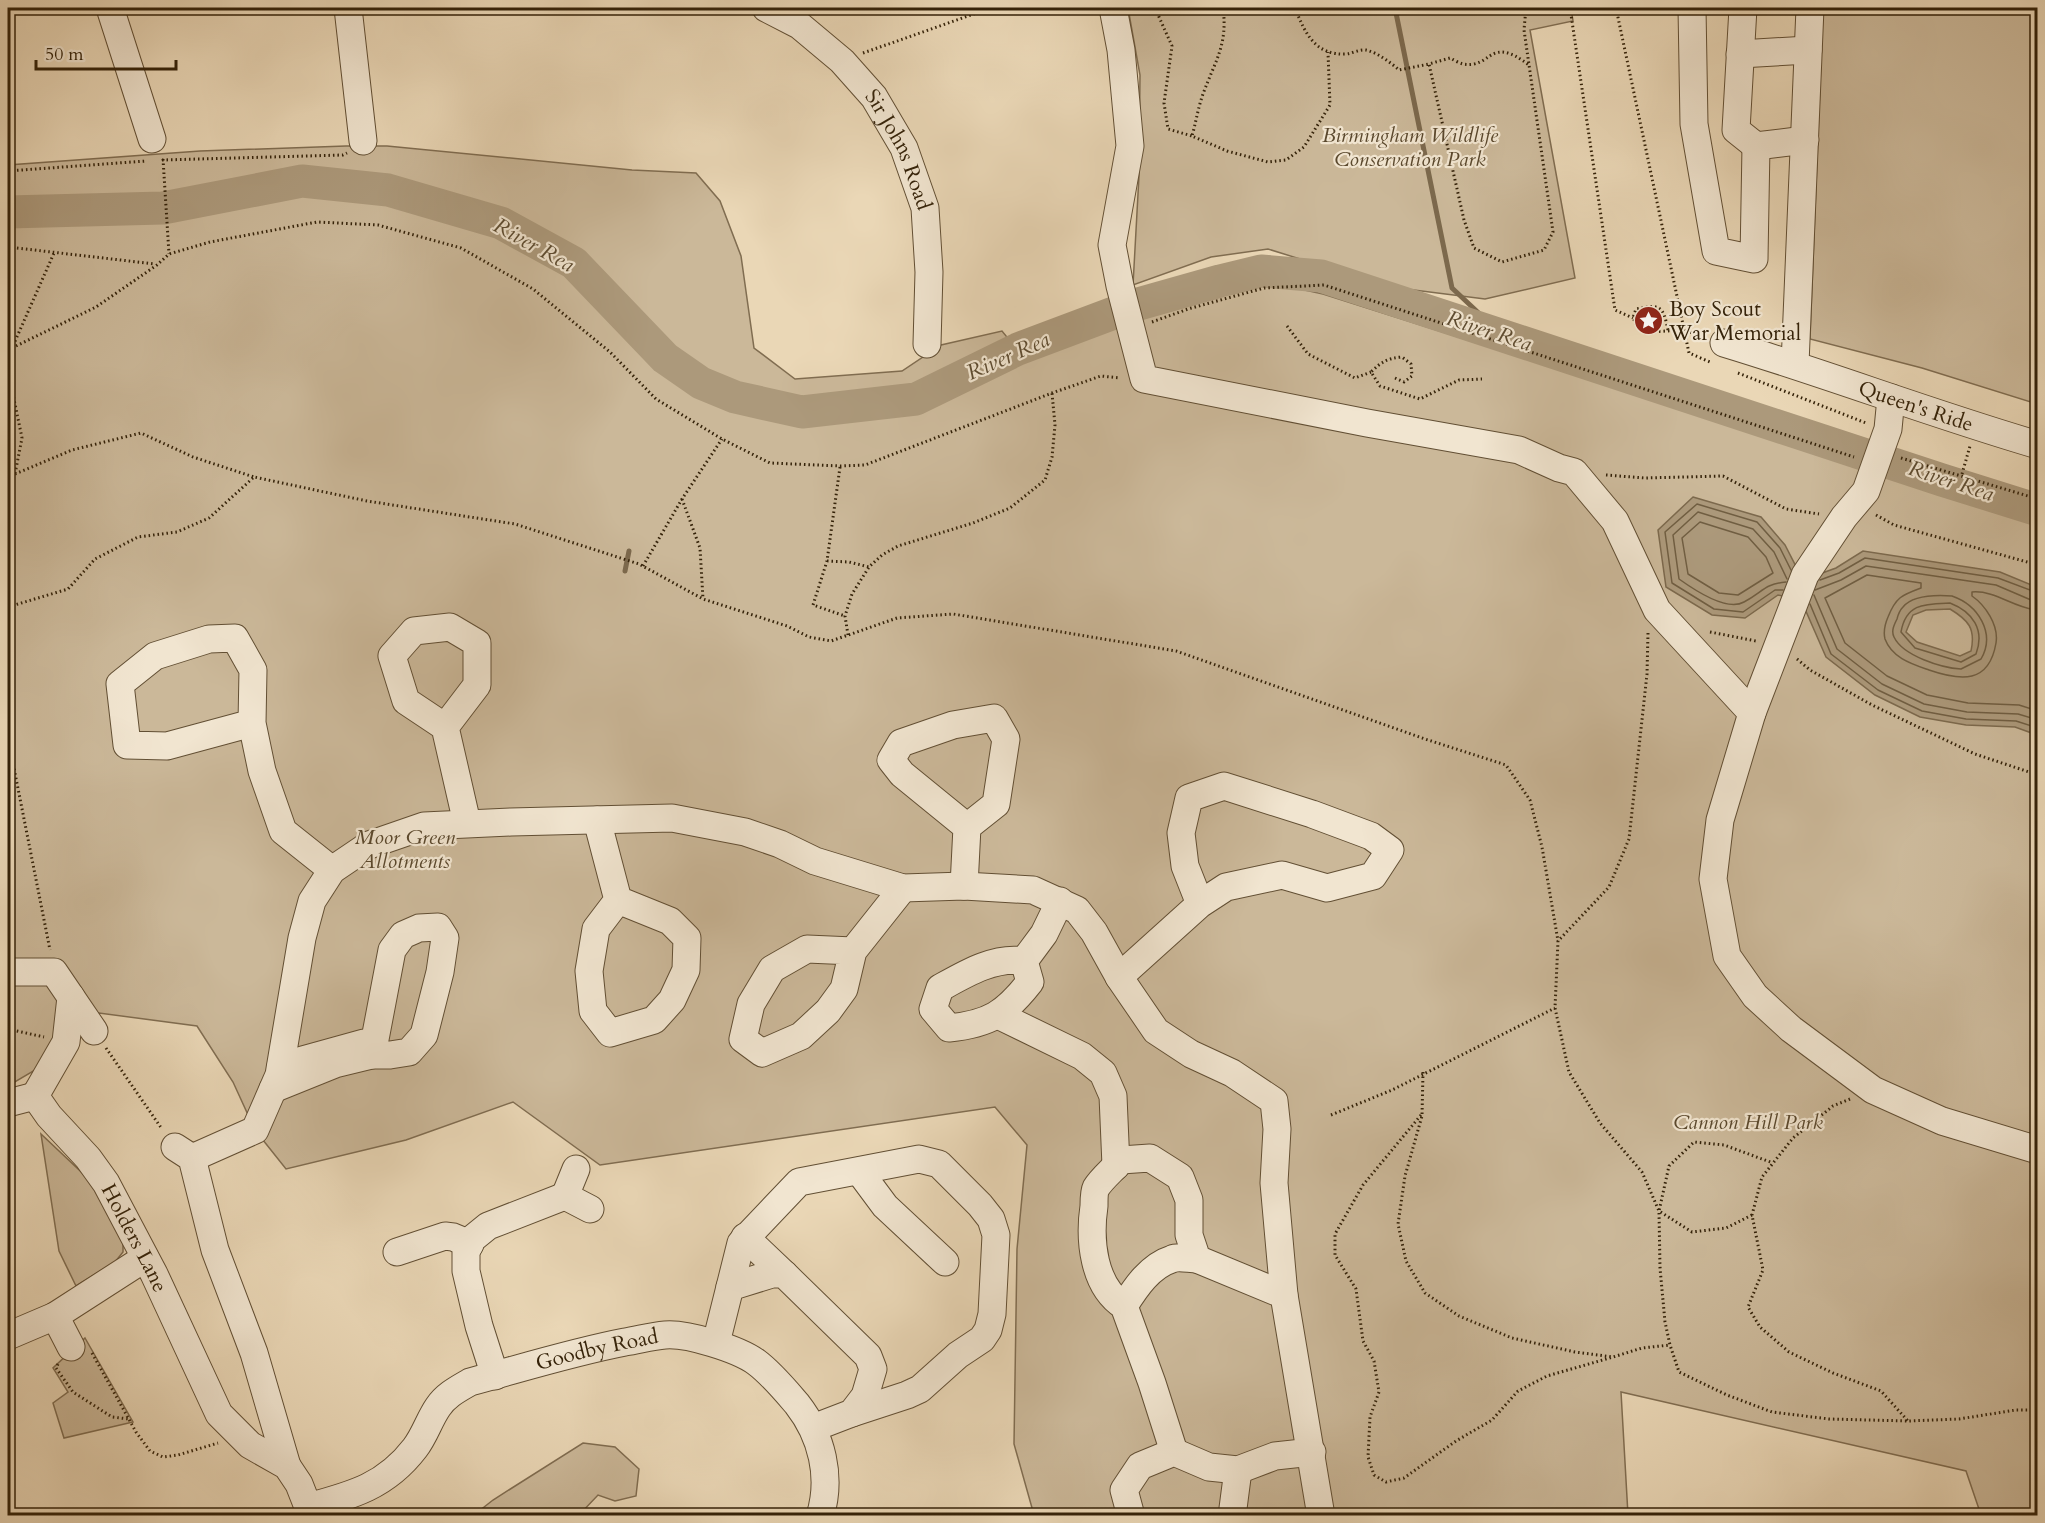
<svg xmlns="http://www.w3.org/2000/svg" width="2045" height="1523" font-family="Cardo,serif">
	<rect width="100%" height="100%" fill="#ead7b6"/>
	<filter id="stains"><feTurbulence type="fractalNoise" baseFrequency=".00333" numOctaves="4"/><feColorMatrix values="0 0 0 0 .2 0 0 0 0 .09 0 0 0 0 .02 0 0 0 .5 -.17"/></filter>
	<radialGradient id="worn" r=".72"><stop offset=".6" stop-color="#630" stop-opacity="0"/><stop offset="1" stop-color="#630" stop-opacity=".3"/></radialGradient>
	<path fill="#cbb899" stroke="#806d51" stroke-width="1.5" d="M1128 8H1571L1573 21 1530 30 1575 278 1485 299 1390 287 1268 249 1211 257 1133 285 1139 176 1140 75Z
		M1823 8H2037V404L1922 368 1810 339Z
		M346 146H387L632 170 696 173 720 201 741 256 754 348 795 379 902 371 941 345 1002 331 1024 358 1224 284 1268 282 1323 294 2037 521V1515H1981L1966 1471 1621 1392 1628 1515H1034L1014 1444 1017 1249 1027 1145 995 1107 600 1165 513 1102 406 1140 286 1169 255 1130 233 1082 197 1026 99 1013 42 1066 8 1086V165L200 151Z
		M41 1134 95 1185 123 1236V1252L115 1262 76 1286 59 1251Z
		M85 1338 133 1422 64 1438 53 1403 68 1392 53 1368Z
		M583 1443 615 1447 639 1469 636 1496 615 1501 598 1495 579 1515H474L493 1500Z"/>
	<path fill="#ac997b" stroke="#7c694d" stroke-width="1.5" fill-rule="evenodd" d="M1693 497 1761 517 1785 545 1803 580 1836 568 1863 551 2000 572 2034 586 2038 589 2037 735 2015 727 1966 725 1920 717 1875 695 1826 657 1801 600 1778 595 1745 618 1712 615 1666 587 1658 530ZM1950 609C1968 620 1976 628 1971 651L1960 656 1917 642 1906 632 1913 615 1926 610Z"/>
	<g fill="none" stroke-linecap="round" stroke-linejoin="round">
		<path stroke="#705e42" stroke-width="1.5" d="M1700 522 1748 537 1766 557 1773 573 1738 595 1719 593 1688 574 1682 538Z
			M1820 580 1839 573 1865 558 1998 578 2038 593
			M1786 582C1764 584 1763 592 1744 602 1727 612 1693 589 1679 579L1673 535 1698 512 1753 529 1774 552 1787 579
			M1783 590H1775L1743 612 1714 609 1672 583 1665 532 1697 504 1757 522 1780 548 1791 570
			M1815 590 1841 580 1866 566 1996 585 2031 600 2038 601
			M1814 595 1837 649 1882 684 1924 704 1967 712 2018 714 2038 720
			M1952 596C1978 605 1996 633 1981 659L1961 669C1942 668 1903 656 1894 637 1891 631 1894 625 1897 619 1898 615 1900 610 1903 607 1913 595 1938 595 1952 596Z
			M1950 603C1973 612 1985 630 1976 654L1961 662 1915 648 1901 632C1906 603 1925 604 1950 603Z
			M1810 604 1831 654 1878 690 1922 711 1966 719 2016 721 2038 728
			M2038 610C2015 609 1996 590 1972 592V596C1985 605 1999 625 1996 643 1989 684 1961 681 1929 670 1912 664 1892 658 1885 639 1883 631 1885 624 1888 617 1896 597 1902 595 1921 588V583L1867 575 1825 598 1845 643 1887 676 1927 695 1968 703 2019 705 2038 711"/>
		<path stroke="#7c694d" stroke-width="5" d="M1395 8 1452 288 1502 335
			M625 571 629 551"/>
		<path stroke="#ac997b" stroke-width="33" d="M8 212 163 208 302 181 388 190 501 223 574 263 665 358 701 383 735 397 802 412 916 399 1018 349 1135 305 1220 281 1261 271 1321 276 1942 480 2038 510"/>
		<defs>
			<g id="minor">
				<path d="M110 8 152 139"/>
				<path d="M348 8 363 141"/>
				<path id="s1" d="M766 8 799 25 842 61 874 97 904 148 925 208 929 272 927 344"/>
				<path d="M1113 8 1121 50 1130 146 1112 245 1120 286 1144 379 1367 423 1519 450 1559 468 1574 472 1615 521 1657 610 1752 713 1720 820 1713 879 1727 956 1755 996 1791 1029 1873 1090 1942 1121 2038 1150"/>
				<path d="M1692 8 1694 124 1716 251 1754 259 1756 146"/>
				<path d="M1743 8 1736 130 1756 146 1805 140"/>
				<path d="M1740 54 1808 50"/>
				<path id="s2" d="M1724 343C1830 375 1932 414 2038 445"/>
				<path d="M1795 364 1810 8"/>
				<path d="M1752 713 1805 575 1844 517 1866 491 1888 429 1891 398"/>
				<path d="M252 723 167 746 127 745 120 684 155 656 209 639 235 638 253 670 252 723 262 771 283 831 332 870"/>
				<path d="M445 727 406 701 392 656 414 631 450 627 477 643V685L445 727 467 823"/>
				<path d="M597 820 618 900 670 921 687 938 686 970 672 1000 654 1020 610 1033 593 1011 589 971 596 929 618 900"/>
				<path d="M964 886 967 827 996 804 1006 739 994 718 953 725 901 743 891 760 902 774 967 827"/>
				<path d="M438 927 445 938 440 972 424 1035 409 1052 390 1055H372L392 950 403 935 419 928Z"/>
				<path d="M853 951 807 949 772 969 751 1004 743 1039 762 1053 801 1036 828 1011 844 989 853 951 903 888"/>
				<path d="M1024 961C995 956 965 974 940 988L933 1009 949 1028C989 1024 1005 1014 1030 982L1024 961 1044 934 1060 901"/>
				<path d="M8 972H54L94 1031"/>
				<path d="M1119 977 1200 904 1226 887 1282 875 1327 888 1373 876 1390 850 1371 836 1312 814 1224 786 1189 798 1181 833 1185 866 1200 904"/>
				<path id="s3" d="M71 997 66 1042 35 1096 49 1116 88 1158 106 1183 154 1274 219 1414 250 1445 287 1466 299 1484 308 1507 309 1516"/>
				<path d="M998 1015 1082 1056 1103 1073 1113 1096 1116 1166"/>
				<path d="M273 1089 335 1064 372 1055 368 1045 364 1043 281 1066"/>
				<path d="M8 1103 35 1096"/>
				<path d="M175 1147 192 1158 215 1250 254 1353 287 1466"/>
				<path d="M192 1158 255 1130 279 1075 302 938 312 901 332 870 369 845 424 826 511 822 672 818 745 832 780 844 815 861 903 888 964 886 1033 890 1077 910 1094 932 1119 977 1156 1031 1191 1054 1232 1073 1274 1101 1277 1129 1274 1183 1284 1295 1321 1516"/>
				<path d="M576 1169 565 1196 590 1209"/>
				<path d="M859 1171 885 1206 945 1262"/>
				<path d="M745 1237 784 1274"/>
				<path d="M397 1252 445 1236 453 1237 470 1244"/>
				<path d="M730 1287 741 1243 799 1182 919 1159 939 1164 980 1205 991 1219 996 1235 992 1314 988 1330 982 1339 958 1355 920 1389 907 1395 852 1413"/>
				<path d="M1124 1306C1136 1287 1150 1266 1172 1259 1179 1256 1189 1259 1197 1259"/>
				<path d="M55 1316 71 1347"/>
				<path d="M8 1336 55 1316 145 1258"/>
				<path d="M716 1343 730 1287 772 1274H784L868 1356 873 1369 865 1396 852 1413 813 1428"/>
				<path d="M495 1376 479 1326 466 1271V1252L472 1239 488 1226 565 1196"/>
				<path d="M1174 1452 1152 1383 1124 1306C1093 1286 1089 1240 1094 1206 1094 1200 1094 1192 1096 1188 1102 1178 1114 1169 1121 1160L1150 1158 1180 1177 1189 1200V1235L1197 1259 1284 1295"/>
				<path id="s4" d="M308 1507C353 1495 386 1486 415 1448 425 1435 429 1420 438 1407 446 1395 458 1389 470 1382 522 1368 573 1352 625 1342 638 1340 652 1336 665 1335 687 1333 738 1349 756 1362 771 1373 785 1390 797 1404 822 1436 832 1477 820 1516"/>
				<path d="M1131 1516 1124 1490 1140 1466 1174 1452 1209 1467 1238 1470 1275 1456 1312 1452"/>
				<path d="M1232 1516 1238 1470"/>
			</g>
		</defs>
		<use href="#minor" stroke="#624f34" stroke-width="29"/>
		<path stroke="#342209" stroke-width="3" stroke-dasharray="1.5 3" stroke-linecap="butt" d="M1155 8 1172 46 1164 103 1168 129 1192 136
			M1223 8C1228 45 1215 61 1203 94 1198 108 1196 122 1192 136L1227 151 1268 162 1286 160 1304 147 1330 105 1328 52
			M1295 8C1305 33 1315 56 1347 54 1353 53 1360 49 1366 50 1378 53 1390 62 1399 70L1429 64
			M1526 8 1524 30 1553 232 1544 250 1502 262 1474 248 1464 220 1429 64 1450 58C1454 60 1459 63 1463 64 1493 69 1488 34 1529 65
			M1570 8 1615 310 1633 318
			M1616 8 1689 353 1710 362
			M863 53 991 8
			M163 159 169 254
			M162 160 343 155 347 153
			M8 171 146 161
			M8 247 155 264
			M1152 322 1188 309 1264 288 1324 285 1854 457
			M1287 326 1308 354 1355 378 1371 372
			M1668 330C1663 305 1660 304 1636 309L1633 318 1639 329 1649 332 1683 330 1703 336
			M12 348 96 307 157 265 169 254 210 242 317 222 378 225 461 248 533 289 610 352 656 399 722 439 770 463 840 466 865 465 1052 393 1101 376 1120 378
			M1738 373 1866 423
			M1395 378 1404 382 1412 376 1411 364 1402 357C1388 358 1381 362 1371 372L1380 386 1420 399 1459 380 1482 379
			M1901 458 2038 499
			M840 467 827 561 813 605 845 616
			M15 474 72 450 141 433 193 457 254 477
			M1962 474 1970 446
			M1606 475 1645 478 1723 476 1786 509 1819 514
			M8 485 15 474 22 438 9 375 12 348 54 253
			M682 499 700 548 703 599
			M1876 515 1894 525 2038 565
			M827 561 849 562 869 567
			M643 566 682 499 722 439
			M8 607 68 589 95 559 138 537 177 532 209 518 254 477 367 501 515 524 639 564 703 599 787 626 809 637 831 641 897 618 953 614 1176 651 1425 739 1506 765 1530 800 1542 847 1558 941
			M1710 632 1756 641
			M1648 633 1647 674 1629 839 1609 887 1558 941 1555 1008 1569 1072 1600 1123 1642 1172 1659 1211 1660 1268 1665 1322 1670 1345 1679 1372 1727 1395 1772 1412 1829 1419 1908 1421 1959 1419 2016 1410H2038
			M848 635 845 616 852 594 869 567 882 555 898 546 973 523 1010 508 1045 480 1052 457 1055 425 1052 393
			M1797 659 1810 670 1872 705 1975 754 2038 775
			M8 738 50 950
			M8 1029 44 1037
			M106 1048 162 1129
			M1423 1072 1422 1116 1405 1176 1398 1224 1406 1261 1425 1293 1459 1316 1512 1338 1575 1352 1613 1357 1642 1348 1670 1345
			M1850 1099 1833 1106 1793 1138 1762 1177 1752 1215 1763 1270 1748 1307 1760 1327 1789 1352 1833 1373 1881 1391 1908 1421
			M1331 1115 1392 1090 1555 1008
			M1421 1115 1363 1185 1335 1234V1255L1356 1289 1363 1341 1374 1361 1379 1392 1370 1417 1368 1457 1374 1475 1386 1482 1404 1478 1456 1441 1492 1420 1518 1391 1547 1376 1613 1357
			M1752 1215 1726 1228 1692 1232 1659 1211 1669 1166 1694 1142 1724 1145 1773 1163
			M92 1353 136 1432 150 1451 163 1457 178 1455 218 1443
			M58 1364 56 1368 73 1392 112 1417 129 1419"/>
		<use href="#minor" stroke="#f1e5d0" stroke-width="27"/>
	</g>
	<defs>
		<symbol id="sight-disc" viewBox="-11 -11 22 22"><circle r="9.5" fill="#8f2418" stroke="#f1e5d0"/><path d="M0-6L1.8-2.2L6-1.7L2.9 1.2L3.7 5.4L0 3.3L-3.7 5.4L-2.9 1.2L-6-1.7L-1.8-2.2Z" fill="#fff"/></symbol>
	</defs>
	<g fill-rule="evenodd">
		<use href="#sight-disc" x="1632" y="304" width="33" height="33"/>
	</g>
	<g text-anchor="middle" dominant-baseline="central" stroke-width="4.5" stroke-linejoin="round" paint-order="stroke">
		<g font-size="21" font-style="italic" fill="#5a482d" stroke="#f1e5d0">
			<text x="1410" y="135">Birmingham Wildlife<tspan x="1410" dy="24">Conservation Park</tspan></text>
			<text x="405" y="837">Moor Green<tspan x="405" dy="24">Allotments</tspan></text>
			<text x="1748" y="1122">Cannon Hill Park</text>
		</g>
		<g font-size="21" fill="#342209" stroke="#f1e5d0">
			<text stroke="none"><textPath href="#s1" startOffset="200">Sir Johns Road</textPath></text>
			<text stroke="none"><textPath href="#s2" startOffset="202">Queen's Ride</textPath></text>
			<text stroke="none"><textPath href="#s3" startOffset="282">Holders Lane</textPath></text>
			<text stroke="none"><textPath href="#s4" startOffset="344">Goodby Road</textPath></text>
		</g>
		<g font-size="21" fill="#342209" stroke="#f1e5d0" text-anchor="start">
			<text x="1669" y="309">Boy Scout<tspan x="1669" dy="24">War Memorial</tspan></text>
		</g>
		<g font-size="22" font-style="italic" fill="#5e4c31" stroke="#f1e5d0">
			<text transform="translate(534 245) rotate(29)">River Rea</text>
			<text transform="translate(1489 331) rotate(18)">River Rea</text>
			<text transform="translate(1008 356) rotate(-24)">River Rea</text>
			<text transform="translate(1951 481) rotate(18)">River Rea</text>
		</g>
	</g>
	<rect width="2045" height="1523" fill="none" stroke="#ead7b6" stroke-width="30"/>
	<rect x="9" y="9" width="2027" height="1505" fill="none" stroke="#342209" stroke-width="3"/>
	<rect x="15" y="15" width="2015" height="1493" fill="none" stroke="#342209" stroke-width="1.5"/>
	<path d="M36 60v9h140v-9" fill="none" stroke="#342209" stroke-width="3"/>
	<text x="45" y="60" font-size="18" fill="#342209" stroke="#f1e5d0" stroke-width="4.5" paint-order="stroke">50 m</text>
	<rect width="100%" height="100%" filter="url(#stains)"/>
	<rect width="100%" height="100%" fill="url(#worn)"/>
</svg>
